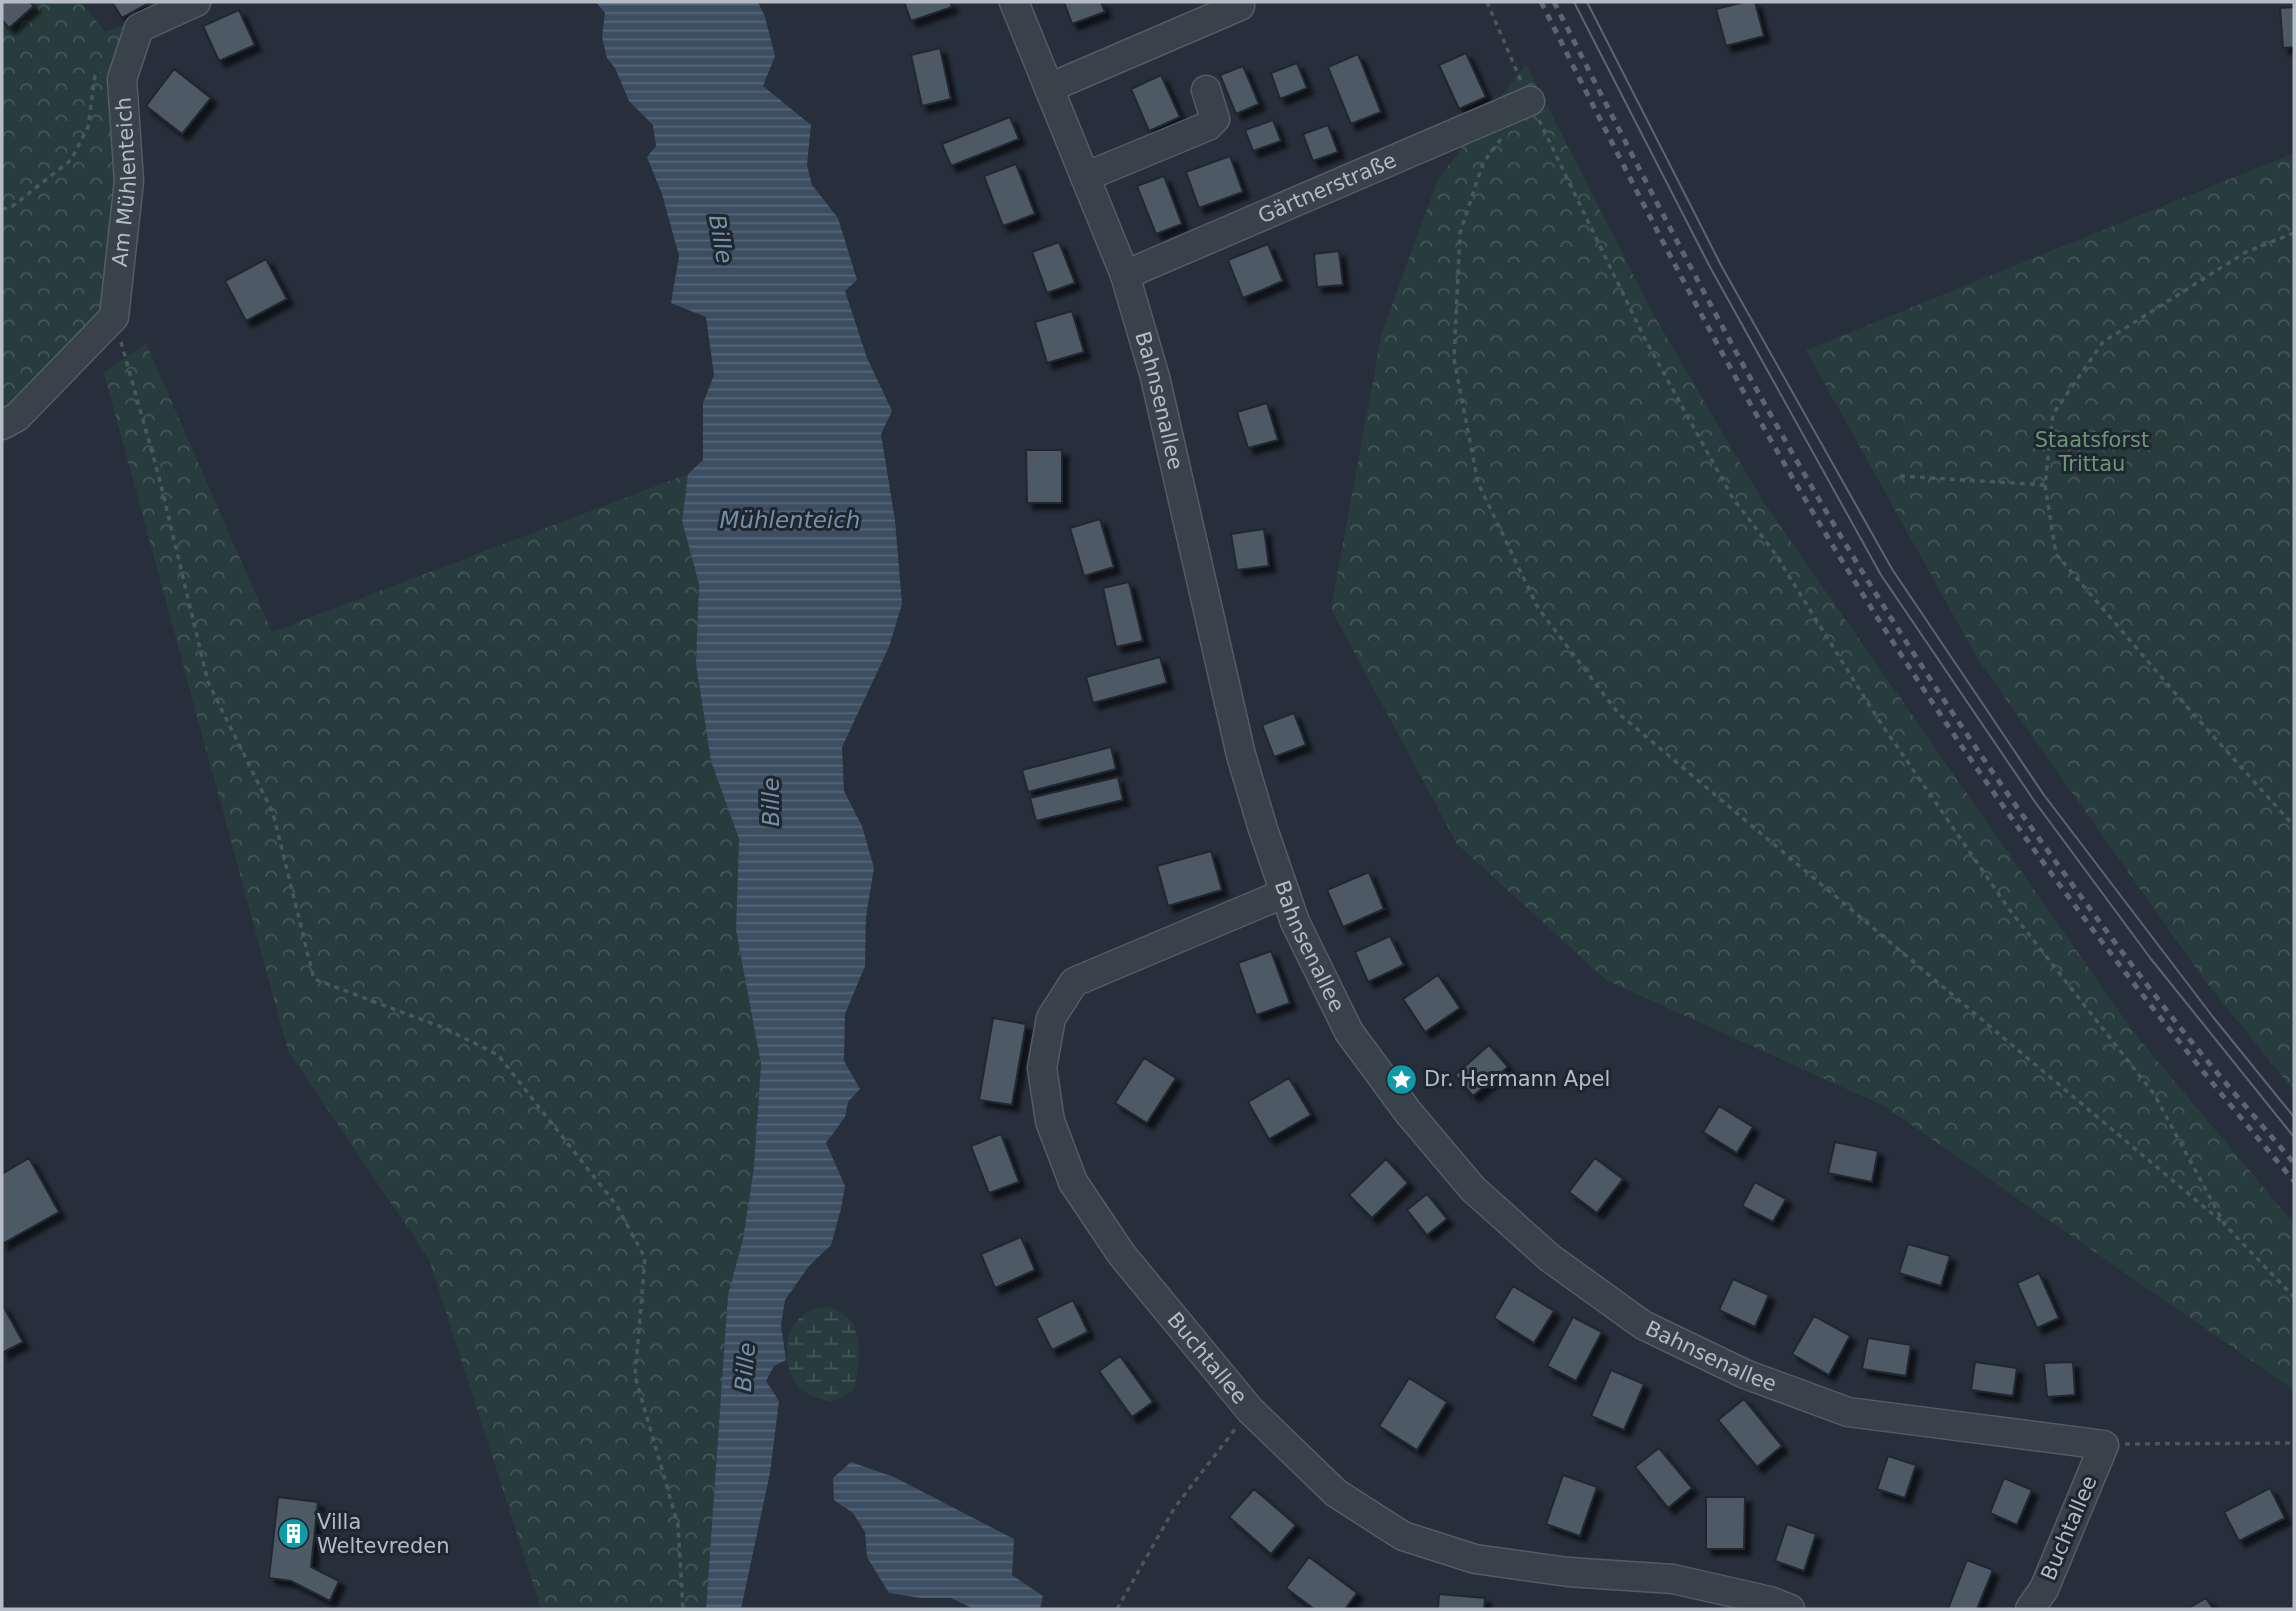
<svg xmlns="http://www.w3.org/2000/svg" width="2296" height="1611" font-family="'DejaVu Sans',sans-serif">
	<defs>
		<pattern id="forest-crowns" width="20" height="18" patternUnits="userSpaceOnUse" patternTransform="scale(1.75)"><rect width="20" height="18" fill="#293c3d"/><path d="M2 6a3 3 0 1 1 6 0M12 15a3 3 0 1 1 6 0" fill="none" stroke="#465658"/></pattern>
		<pattern id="wetland-marsh" width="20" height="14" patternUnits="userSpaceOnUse" patternTransform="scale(1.75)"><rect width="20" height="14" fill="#293c3d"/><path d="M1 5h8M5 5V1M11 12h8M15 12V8" fill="none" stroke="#465658"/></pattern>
		<pattern id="water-rules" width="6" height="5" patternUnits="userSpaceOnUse" patternTransform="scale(1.75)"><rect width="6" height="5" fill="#3d4e62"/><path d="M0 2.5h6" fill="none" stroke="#576677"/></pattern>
		<filter id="shadow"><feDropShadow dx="6" dy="6" stdDeviation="2" flood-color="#0009"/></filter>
	</defs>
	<rect width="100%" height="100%" fill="#262f3b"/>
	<path fill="url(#forest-crowns)" d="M2 2H81L105 32 134 21 121 180 105 314 2 414Z
		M1526 64 1653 314 1762 500 2134 1033 2294 1224V1390L1884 1106 1606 980 1457 844 1331 609 1382 332 1438 179Z
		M2294 153V1091L2203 978 1979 661 1806 350Z
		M146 343 272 632 688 474 682 521 699 584 696 664 711 761 739 839 736 930 761 1064 754 1167 743 1239 728 1295 706 1609H541L429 1259 288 1051 104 373Z"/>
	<path fill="url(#wetland-marsh)" d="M830 1306C836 1310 844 1314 849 1319 865 1338 858 1368 854 1390L831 1402C823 1399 812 1397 805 1392 780 1373 779 1327 809 1311 815 1308 824 1308 830 1306Z"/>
	<path fill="url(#water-rules)" d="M596 2H758L765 17 775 56 763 86 811 125 807 165 812 185 838 218 857 280 845 291 867 358 892 411 881 434 895 520 902 604 889 647 842 747 844 791 862 826 874 868 866 917 865 966 845 1014 844 1061 860 1089 848 1102 845 1117 826 1143 845 1186 841 1209 831 1245 809 1266 785 1300 781 1325 786 1360 774 1366 766 1381 779 1401 770 1473 741 1609H706L728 1295 743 1239 754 1167 761 1064 736 930 739 839 711 761 696 664 699 584 682 521 688 474 703 460V403L714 375 706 317 671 303 679 256 662 194 647 157 656 146 653 125 629 101 615 68 607 58 602 37 605 13Z
		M851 1462 894 1477 1014 1539 1012 1575 1043 1596 1040 1609H974L951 1598H921L889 1593 867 1557 865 1532 853 1513 834 1500 833 1478Z"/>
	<path fill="#4e5a65" stroke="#202832" stroke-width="2" filter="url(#shadow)" d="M2 2H30L34 6 9 28 2 20Z
		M112 2H151L122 18Z
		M904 2H950L952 7 911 21Z
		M1064 2H1101L1105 12 1072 24Z
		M1744 2H1755L1764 36 1726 46 1716 9Z
		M2294 7V47L2283 48 2280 8Z
		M239 10 255 45 219 61 203 26Z
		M940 48 951 99 922 106 911 55Z
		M1466 53 1486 97 1459 109 1439 65Z
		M1358 54 1381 112 1351 124 1328 67Z
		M1297 63 1307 88 1280 99 1271 73Z
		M1243 66 1259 104 1236 114 1220 75Z
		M174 69 211 98 182 134 146 106Z
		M1161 75 1180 117 1149 131 1131 89Z
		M1010 117 1019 139 951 166 942 144Z
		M1273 120 1281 141 1253 151 1245 130Z
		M1328 125 1338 152 1313 161 1303 134Z
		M1230 156 1243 192 1199 208 1186 172Z
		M1016 164 1035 214 1003 226 984 176Z
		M1164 176 1182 224 1156 234 1137 186Z
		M1059 242 1075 283 1047 293 1032 252Z
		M1268 244 1283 281 1243 298 1228 260Z
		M1339 251 1343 285 1317 287 1314 254Z
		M266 259 287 299 246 321 225 281Z
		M1072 311 1084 352 1047 363 1035 322Z
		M1267 403 1278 440 1248 448 1237 412Z
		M1026 450H1062V503H1027Z
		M1100 519 1114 567 1084 576 1070 528Z
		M1264 529 1269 566 1237 570 1231 534Z
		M1129 582 1143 641 1116 647 1103 588Z
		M1160 657 1167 683 1093 703 1086 677Z
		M1294 713 1306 745 1274 757 1262 725Z
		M1111 747 1116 769 1028 792 1022 770Z
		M1118 777 1123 800 1036 821 1030 798Z
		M1211 851 1222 890 1168 906 1157 866Z
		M1369 872 1384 909 1343 927 1327 890Z
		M1390 936 1404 965 1368 982 1355 952Z
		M1271 951 1290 1003 1256 1015 1238 963Z
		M1438 975 1460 1008 1425 1032 1403 999Z
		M993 1018 1026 1024 1012 1105 979 1100Z
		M1489 1045 1508 1067 1473 1096 1455 1075Z
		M1144 1058 1176 1078 1147 1123 1115 1103Z
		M1289 1078 1311 1115 1269 1139 1248 1102Z
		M1719 1106 1753 1127 1737 1153 1703 1132Z
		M1001 1134 1019 1182 989 1193 971 1146Z
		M1835 1142 1878 1151 1872 1182 1828 1173Z
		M29 1158 59 1212 2 1244V1174Z
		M1595 1158 1623 1179 1597 1213 1569 1192Z
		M1386 1159 1408 1183 1372 1218 1349 1195Z
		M1755 1182 1786 1199 1773 1222 1742 1206Z
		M1427 1194 1447 1219 1427 1235 1407 1210Z
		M1021 1237 1035 1270 995 1288 981 1254Z
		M1908 1244 1950 1256 1941 1286 1899 1273Z
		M2039 1273 2059 1318 2037 1328 2017 1283Z
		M1733 1279 1769 1295 1755 1327 1719 1310Z
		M1513 1286 1554 1311 1534 1343 1494 1318Z
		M1073 1300 1088 1332 1052 1350 1036 1318Z
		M2 1304 23 1342 2 1353Z
		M1814 1316 1850 1336 1829 1375 1792 1354Z
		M1573 1317 1602 1332 1576 1381 1547 1366Z
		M1868 1338 1911 1345 1906 1376 1862 1369Z
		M1120 1356 1153 1402 1132 1417 1099 1371Z
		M1975 1362 2017 1368 2013 1396 1971 1390Z
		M2073 1362 2075 1395 2047 1397 2044 1363Z
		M1611 1370 1644 1384 1624 1430 1591 1416Z
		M1409 1378 1447 1402 1417 1450 1379 1426Z
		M1744 1399 1782 1446 1757 1467 1718 1420Z
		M1659 1448 1692 1488 1668 1508 1635 1467Z
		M1888 1456 1916 1465 1905 1498 1877 1489Z
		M1563 1475 1597 1487 1580 1536 1546 1524Z
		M2004 1478 2032 1490 2017 1525 1990 1513Z
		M2270 1488 2285 1518 2239 1541 2224 1512Z
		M1254 1489 1296 1525 1271 1554 1229 1517Z
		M278 1497 318 1502 311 1567 339 1581 330 1601 291 1581 269 1578Z
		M1706 1497H1745L1744 1549H1706Z
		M1787 1524 1816 1534 1804 1571 1775 1561Z
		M1309 1557 1357 1593 1345 1609H1314L1286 1588Z
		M1967 1560 1993 1570 1977 1609H1948Z
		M1439 1594 1485 1598 1484 1609H1438Z
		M2206 1598 2213 1609H2187Z"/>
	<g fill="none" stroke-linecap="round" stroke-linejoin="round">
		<defs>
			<g id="minor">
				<path id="s1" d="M1014 2 1125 275 1155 377 1241 755 1263 829 1295 922 1349 1032 1408 1112 1473 1189 1550 1258 1643 1325 1745 1374 1848 1412 2104 1445 2044 1589 2030 1609"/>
				<path d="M1049 88 1240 6"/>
				<path d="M1085 177 1208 126 1215 119 1206 90"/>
				<path id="s2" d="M1125 275 1530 101"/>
				<path id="s3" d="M2 425 17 417 114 317 129 181 122 79 139 28 196 2"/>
				<path id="s4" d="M1285 893 1074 982 1051 1018 1042 1068 1050 1121 1073 1182 1122 1255 1250 1410 1336 1493 1403 1536 1475 1559 1568 1572 1673 1579 1770 1601 1790 1609"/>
			</g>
		</defs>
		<use href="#minor" stroke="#545c66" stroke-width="31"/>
		<path stroke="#47595b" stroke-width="3.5" stroke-dasharray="5 5" stroke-linecap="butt" d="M1487 2 1521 81
			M1539 120 1645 339 1732 497 1774 552 1876 716 2009 909 2154 1094 2225 1225 2294 1297
			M1501 139 1483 163 1460 233 1454 359 1478 483 1538 608 1618 713 2222 1222
			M2 209 10 208 71 160 88 127 95 76 100 72
			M2294 233 2246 252 2103 342 2053 414 2045 485 2056 554 2187 707 2294 826
			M121 342 159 477 208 682 273 813 314 979 444 1028 498 1055 617 1206 645 1258 635 1376 678 1525 683 1609
			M1900 476 2045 485
			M2125 1444 2294 1443
			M1117 1609 1175 1507 1236 1428"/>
		<use href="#minor" stroke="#39414b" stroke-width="28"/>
		<path stroke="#5c6672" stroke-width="2" d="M1574 2 1710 267 1881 575 2035 802 2151 959 2294 1137
			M1587 2 1722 267 1892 569 2044 795 2213 1017 2294 1117"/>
		<path stroke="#5c6672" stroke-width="5" stroke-dasharray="7 7" stroke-linecap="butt" d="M1541 2C1619 157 1697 313 1784 463 1931 718 2104 958 2294 1181
			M1554 2C1654 198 1753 394 1868 581 1958 727 2057 868 2161 1003 2203 1058 2250 1111 2294 1163"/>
	</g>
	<defs>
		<symbol id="sight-disc" viewBox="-11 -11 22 22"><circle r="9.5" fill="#0f9aa8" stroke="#1e2630"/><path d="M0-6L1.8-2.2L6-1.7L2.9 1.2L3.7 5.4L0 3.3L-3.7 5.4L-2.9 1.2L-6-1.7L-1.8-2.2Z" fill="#fff"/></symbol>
		<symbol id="building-disc" viewBox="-11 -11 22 22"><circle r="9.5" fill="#0f9aa8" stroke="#1e2630"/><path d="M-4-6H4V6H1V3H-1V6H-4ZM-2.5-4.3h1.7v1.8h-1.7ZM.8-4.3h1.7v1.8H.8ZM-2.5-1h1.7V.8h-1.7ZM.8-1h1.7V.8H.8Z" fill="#fff"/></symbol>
	</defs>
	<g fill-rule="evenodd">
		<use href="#sight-disc" x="1384" y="1062" width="35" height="35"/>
		<use href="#building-disc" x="276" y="1516" width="35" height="35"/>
	</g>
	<g text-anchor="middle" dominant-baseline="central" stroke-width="6" stroke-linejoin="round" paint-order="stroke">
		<g font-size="21" fill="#b5bcc6" stroke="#1e2630">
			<text stroke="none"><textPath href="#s3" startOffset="292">Am Mühlenteich</textPath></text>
			<text stroke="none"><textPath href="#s2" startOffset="220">Gärtnerstraße</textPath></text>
			<text stroke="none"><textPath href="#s1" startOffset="425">Bahnsenallee</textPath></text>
			<text stroke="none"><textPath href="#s1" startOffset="992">Bahnsenallee</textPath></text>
			<text stroke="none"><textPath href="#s1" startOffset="1580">Bahnsenallee</textPath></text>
			<text stroke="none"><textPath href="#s4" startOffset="663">Buchtallee</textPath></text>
			<text transform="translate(2069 1528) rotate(-67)">Buchtallee</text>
		</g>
		<g font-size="21" fill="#6e9575" stroke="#1e2630">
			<text x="2092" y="440">Staatsforst<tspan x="2092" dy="24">Trittau</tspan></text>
		</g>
		<g font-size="21" fill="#b5bcc6" stroke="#1e2630" text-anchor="start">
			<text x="1424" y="1079">Dr. Hermann Apel</text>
			<text x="317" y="1522">Villa<tspan x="317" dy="24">Weltevreden</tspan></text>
		</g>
		<g font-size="23" font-style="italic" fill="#788ea7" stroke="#1e2630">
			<text transform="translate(721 239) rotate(80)">Bille</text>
			<text x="790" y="520">Mühlenteich</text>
			<text transform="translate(771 802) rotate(-90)">Bille</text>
			<text transform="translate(745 1367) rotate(-85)">Bille</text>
		</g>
	</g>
	<rect width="2296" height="1611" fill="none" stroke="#b5bcc6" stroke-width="7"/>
</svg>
